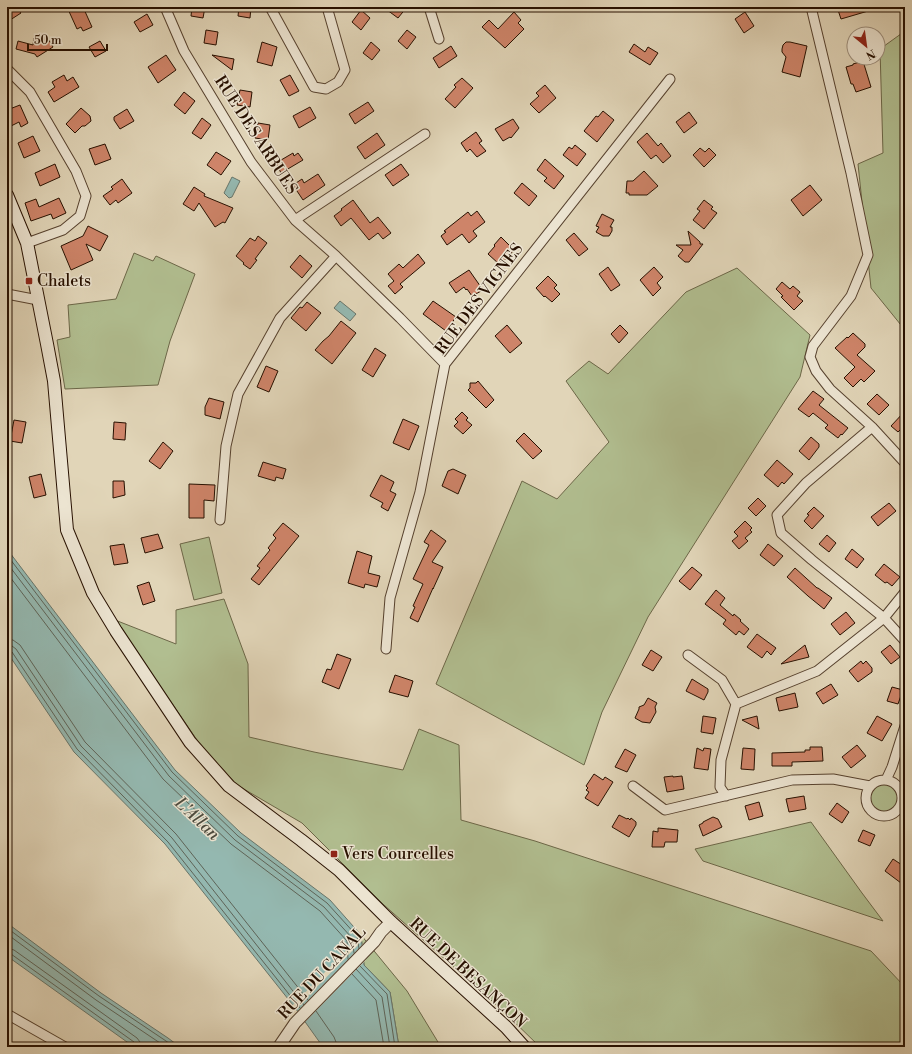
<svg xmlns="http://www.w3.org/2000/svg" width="912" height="1054" font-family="'Libre Bodoni',serif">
	<rect width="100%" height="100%" fill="#e1d5b8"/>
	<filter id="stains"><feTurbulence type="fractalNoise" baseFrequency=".005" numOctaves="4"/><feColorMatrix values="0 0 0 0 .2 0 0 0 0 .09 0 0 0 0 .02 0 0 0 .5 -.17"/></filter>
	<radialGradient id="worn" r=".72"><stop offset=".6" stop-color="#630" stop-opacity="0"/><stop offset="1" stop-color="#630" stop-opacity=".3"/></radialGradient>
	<path fill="#b1be90" stroke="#6c6748" d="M905 31V330L871 288 858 164 883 153 880 49Z
		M134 253 153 261 156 256 195 274 170 341 158 385 65 389 57 340 70 337 68 305 116 299Z
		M737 268 810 335 800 377 648 617 602 712 584 765 436 684 522 481 557 499 609 442 566 381 589 361 608 374 686 292Z
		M209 537 222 593 194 600 180 544Z
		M224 599 248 664 249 737 314 752 403 770 419 729 459 745 461 820 535 841 871 951 905 987V1047H540L501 1009 384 905 302 823 237 785 199 743 115 620 176 644V610Z
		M870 798a14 14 0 1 1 28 0a14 14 0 1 1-28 0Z
		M811 822 862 893 883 921 703 861 695 849Z
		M361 935 407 991 441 1047H399L390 992 364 965Z"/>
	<path fill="#94b8b0" stroke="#68756a" d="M232 177 240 181 232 197 229 198 224 193Z
		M340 301 356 314 350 321 334 308Z
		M7 549 175 770 241 833 330 900 361 935 364 965 390 992 399 1047H323L296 1009 165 844 74 752 7 652Z
		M7 923 101 993 168 1038 180 1047H134L7 956Z"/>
	<path fill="#e1d5b8" d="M363 933 364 939 294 1010 291 1007Z
		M364 943 366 960 303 1024 296 1013Z"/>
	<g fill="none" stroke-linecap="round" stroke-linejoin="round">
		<path stroke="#5e6458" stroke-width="1" d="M7 555 172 772 238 836 327 903 357 936 359 949
			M7 563 169 776 235 840 324 907 352 938 354 953
			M7 573 163 779 231 844 320 911 347 941 348 959
			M7 639 13 640 20 645 85 742 176 834 308 1000
			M7 645 12 646 16 649 81 746 172 838 304 1005
			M7 650 10 651 12 652 77 749 168 842 300 1008
			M7 928 99 996 166 1041 174 1047
			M7 934 96 1000 166 1047
			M7 948 14 950 137 1038 140 1042 141 1047
			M7 953 11 954 134 1042 136 1044V1047
			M360 966 387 994 395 1047
			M356 969 382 997 390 1047
			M352 974 376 1000 384 1047
			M316 1011 334 1037 336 1042 337 1047"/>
	</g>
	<path fill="#ce8469" stroke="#271000" d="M7 7H16L21 13 7 22Z
		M67 7H83L92 27 83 31 81 27 77 29Z
		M192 7H205L203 18 191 16Z
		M239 7H251L250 18 238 16Z
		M383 7H407L398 18Z
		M837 7H874L875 9 841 19Z
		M361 10 370 18 361 30 352 22Z
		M514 12 521 20 518 23 524 29 505 48 482 27 489 20 498 29Z
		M745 12 754 26 744 33 735 19Z
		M147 14 153 25 140 32 134 22Z
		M206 30 218 32 216 45 204 43Z
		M407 30 416 37 407 49 398 41Z
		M45 34 53 47 37 57 35 54 16 49 18 41 33 45 34 38H37Z
		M100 41 106 51 95 57 89 47Z
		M262 42 277 47 272 66 257 62Z
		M371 42 380 50 372 60 363 53Z
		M786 42H790L807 46 800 77 782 72 786 57 782 52V49L783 45Z
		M634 44 645 52 648 47 658 53 650 65 629 52Z
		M451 46 457 56 439 68 433 58Z
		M166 55 176 70 158 83 148 67Z
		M212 55 234 59 232 70Z
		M863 61 871 87 856 92 853 84H851L846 67 853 65V64Z
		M64 75 67 81 73 77 79 87 54 102 48 92 55 87 52 82Z
		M290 75 299 91 289 96 280 80Z
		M462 78 473 88 455 108 445 99 456 87 454 85Z
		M545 85 556 98 539 113 530 104 539 96 536 93Z
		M240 90 252 92 250 107 237 105Z
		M184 92 195 101 185 114 174 105Z
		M368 102 374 111 355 124 349 114Z
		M20 105 28 123 21 127 19 122 11 126 7 117V110Z
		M310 107 316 118 299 128 293 116Z
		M81 108 90 116 91 121 85 126H82L75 133 66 124Z
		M127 109 134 121 120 129 114 120V117Z
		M603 111 614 120 597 142 584 131 596 116 598 117Z
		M689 112 697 123 684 133 676 122Z
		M202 118 211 125 201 139 192 133Z
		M513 119 519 128 511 138 510 137 503 141 495 129Z
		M258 123 270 125 268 140 255 138Z
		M476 132 482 141 479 143 486 151 477 157 470 149 467 152 461 143Z
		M377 133 385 145 365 159 357 147Z
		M647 133 658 146 661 143 671 156 663 163 656 155 651 159 637 142Z
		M33 136 40 151 24 158 18 143Z
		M105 144 111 159 95 165 89 149Z
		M575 145 586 154 577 166 563 155 569 147 572 149Z
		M700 148 705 152 709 148 716 155 704 167 693 155Z
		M216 152 231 161 221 175 207 165Z
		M293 153 294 156 298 153 303 160 281 173 276 163Z
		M545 159 564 176 554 189 544 181 547 178 537 170Z
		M55 164 60 177 40 186 35 173Z
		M401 164 409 175 393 186 385 175Z
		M644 171 658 186 647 195H629V193H626L627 181H633Z
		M318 174 325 185 303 200 293 185 302 179 304 183Z
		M122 179 132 193 118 203 116 200 110 205 103 196 113 189 111 187Z
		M522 183 537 196 529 206 514 193Z
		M810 185 822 200 803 216 791 200Z
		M194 187 205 194 204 196 233 208 225 223 223 222 215 227 199 203 194 211 183 204Z
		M59 198 66 213 53 219 51 214 31 221 25 203 36 199 39 207Z
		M353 200 370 223 378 217 391 233 383 239 378 233 369 240 351 218 341 226 334 216 342 210 341 209Z
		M704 200 713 207 711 209 717 213 704 229 693 220 700 211 697 209Z
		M477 211 485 222 473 231 477 236 469 243 462 234 447 245 441 236 446 232 444 231 468 212 471 216Z
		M602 214 614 220 610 227H612V231L609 236H603L596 232 599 227 596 226Z
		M88 226 108 236 100 251 86 244 93 260 71 270 61 246 83 236Z
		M688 231 700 242V244H703L689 262H685L678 256 683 250 676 245H691Z
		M574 233 588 249 579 256 566 240Z
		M258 236 267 243 255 259 257 260 250 269 243 264 244 263 236 256 250 238 255 241Z
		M501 237 514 250 504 261 503 259 499 264 488 254 495 246 494 245Z
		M418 254 425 263 400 284 403 287 395 294 388 286 394 281 388 274 399 264 403 268Z
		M300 255 312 266 302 278 290 267Z
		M608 267 620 285 611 291 599 274Z
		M654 267 663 277 657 283 661 288 653 296 640 280Z
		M469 270 483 290 472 296 467 289 466 290 464 287 456 293 449 283Z
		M548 276 557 285 554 288 560 294 552 302 545 296 544 297 536 288Z
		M782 282 790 289 793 286 800 292 797 296 803 301 794 310 781 297 783 296 776 289Z
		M433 301 456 317 446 331 423 314Z
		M307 302 321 313 306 331 291 318 300 307 302 308Z
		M341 321 356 333 332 364 315 350 323 341 329 336Z
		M507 325 522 343 510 353 495 336Z
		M620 325 628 333 619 343 611 334Z
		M853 333 865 344V347L857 355 875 371 864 382 861 379 853 387 844 378 855 367 835 348 847 337 848 338Z
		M375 348 386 355 373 377 362 370Z
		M266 366 278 371 269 392 257 387Z
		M478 381 494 400 486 408 468 390 470 388V383H476Z
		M813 391 824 399 819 405 848 428 842 435 841 434 838 438 825 428 828 425 813 413 809 417 798 409Z
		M877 394 889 405 879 415 867 404Z
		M209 398 224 402 220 419 205 415V407Z
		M905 411V436L900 430 898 432 891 426Z
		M462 412 468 418 466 420 472 425 463 434 454 426 458 422 455 419Z
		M403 419 419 426 409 450 393 443Z
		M14 420 26 422 22 443 10 441Z
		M114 422 126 423 125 440 113 439Z
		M524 433 542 451 533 459 516 441Z
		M811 437 819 444V447L809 460 799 451Z
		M163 442 173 451 160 469 149 461Z
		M777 460 793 474 784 484 782 482 778 487 764 475Z
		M263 462 286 469 283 479 276 477 275 481 258 476Z
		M453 469 466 475 458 494 442 486 448 471Z
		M41 474 46 495 34 498 29 477Z
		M381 475 394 482 390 491 396 494 388 511 381 507 383 503 370 496Z
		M113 481H124L125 495 113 498Z
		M189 484 215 485 214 501 204 500V518H189Z
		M758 498 766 506 756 516 748 508Z
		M889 503 896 511 878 526 871 517Z
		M814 507 824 516 812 529 804 521 809 515 807 514Z
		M745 521 752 528 750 530 752 532 745 538 748 541 739 549 732 541 738 536 734 532Z
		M283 523 299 536 259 585 251 579 260 568 257 566 270 550 268 548 276 538 273 535Z
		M431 530 446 541 432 562 443 567 433 589V588L418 622 410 618 415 607 413 606 423 584 413 579 429 545 424 542Z
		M158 534 163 548 145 553 141 538Z
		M827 535 836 543 829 552 819 544Z
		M124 544 128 563 114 565 110 546Z
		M768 544 783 556 774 566 760 555Z
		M852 549 864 559 857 568 845 559Z
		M357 551 372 556 368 573 380 576 377 587 365 584 364 588 348 583Z
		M884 564 900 577 892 586 887 582 885 583 875 575Z
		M692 567 702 575 690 590 679 581Z
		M795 568 817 588H818L832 598 824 609 808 596 787 577Z
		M149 582 155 601 143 605 137 586Z
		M716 590 725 598 720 605 733 616 734 614 741 620 740 621 749 629 744 635 739 631 736 635 723 624 726 620 705 604Z
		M846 612 855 623 840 635 831 624Z
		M757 634 776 648 771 655 767 651 762 658 747 647Z
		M805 645 809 657 781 664Z
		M890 645 900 657 891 664 881 652Z
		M651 650 662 657 653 671 642 665Z
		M337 654 351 659 339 689 322 682 327 669 331 670Z
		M861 661 863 664 866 661 872 668V672L858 682 849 671Z
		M395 675 413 681 408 697 389 692Z
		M692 679 708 689V692L704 700 686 691Z
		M831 684 838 695 823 704 816 693Z
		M892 687 903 690 898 704 887 701Z
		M795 693 798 707 779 711 776 698Z
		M648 698 657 703 655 707 656 712 650 723 642 722 635 718 639 709V707L644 705Z
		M703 716 716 718 713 734 701 732Z
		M757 716 759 729 742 720Z
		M877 716 892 724 882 741 867 733Z
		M857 745 866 756 851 768 842 757Z
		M810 747H822L823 761 792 762V766H772V753L805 752V750H810Z
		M697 748 703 751 704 748 711 749 708 770 694 768Z
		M743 748 755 749 754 770 741 769Z
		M625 749 636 755 627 772 615 767Z
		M594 774 603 780 605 777 613 782 598 806 585 798 589 792 586 790 588 788 586 786Z
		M673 776V777L682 776 684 789 667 792 664 777Z
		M804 796 806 809 789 812 786 799Z
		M759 802 763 816 749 820 745 806Z
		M837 803 849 812 842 823 829 814Z
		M619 815 627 819 628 818 630 820 631 818 636 822V825L629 837 612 827Z
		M713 817 718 819 722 827 703 836 699 825 703 823V822Z
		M658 828 678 830 677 842H665L664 847H652L653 831 658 832Z
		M863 830 875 835 870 846 858 841Z
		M893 859 905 867V878L901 883 885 871Z"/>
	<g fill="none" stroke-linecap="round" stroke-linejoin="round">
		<defs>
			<path id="minor" d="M165 7 184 51 251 162 295 220 336 256 400 318 445 364
				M270 7 314 87 326 89 338 82 345 70 327 7
				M429 7 439 39
				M811 7 851 173 868 255 851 296 813 346 810 357 816 371 830 389 872 427 905 463
				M8 70 30 92 76 171 86 196 80 216 63 230 27 243
				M295 220 425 134
				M7 294 38 300
				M872 427 806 483 777 515 781 533 812 560 884 618 905 641
				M220 520 226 446 238 394 280 318 336 256
				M386 649 390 598 420 492 445 364 670 79
				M688 655 722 680 736 704
				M886 780 892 767 905 726
				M866 798a18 18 0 1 1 36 0a18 18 0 1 1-36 0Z
				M633 786 665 810 792 780 833 779 870 786
				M726 796 720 787 721 760 736 704 817 671 884 618 905 592
				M7 1014 65 1047"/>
			<path id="tertiary" d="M280 1047V1045L295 1023 374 942 381 932 391 922"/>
			<path id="secondary" d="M7 195 27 243 47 344 54 381 67 530 93 593 116 631 190 742 229 786 301 840 339 870 391 922 506 1027 524 1047"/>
		</defs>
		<use href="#minor" stroke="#56412e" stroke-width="11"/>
		<use href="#tertiary" stroke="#56412e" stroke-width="13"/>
		<use href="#secondary" stroke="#271000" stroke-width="14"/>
		<use href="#minor" stroke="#ece4d1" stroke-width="9"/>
		<use href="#tertiary" stroke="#ece4d1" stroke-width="11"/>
		<use href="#secondary" stroke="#ece4d1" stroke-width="12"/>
	</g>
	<g fill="#8f2418" stroke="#ece4d1" stroke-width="1.5">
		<rect x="25" y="277" width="8" height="8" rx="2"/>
		<rect x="330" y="850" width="8" height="8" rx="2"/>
	</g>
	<g text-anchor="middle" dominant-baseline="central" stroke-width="3" stroke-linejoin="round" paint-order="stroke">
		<g font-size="16" fill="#271000" stroke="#ece4d1">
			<text transform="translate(256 135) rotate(57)">RUE DES ARBUES</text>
			<text transform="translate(479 299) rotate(-53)">RUE DES VIGNES</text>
			<text transform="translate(322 973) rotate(-47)">RUE DU CANAL</text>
			<text transform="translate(468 973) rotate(43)">RUE DE BESANÇON</text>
		</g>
		<g font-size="16" fill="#271000" stroke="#ece4d1" text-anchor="start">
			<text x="37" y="281">Chalets</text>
			<text x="342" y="854">Vers Courcelles</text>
		</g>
		<g font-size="17" font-style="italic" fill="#4d4b3e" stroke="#ece4d1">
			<text transform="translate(197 819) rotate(43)">L'Allan</text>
		</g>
	</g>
	<rect width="912" height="1054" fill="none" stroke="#e1d5b8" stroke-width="24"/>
	<rect x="8" y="8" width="896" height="1038" fill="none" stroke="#271000" stroke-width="2"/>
	<rect x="12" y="12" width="888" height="1030" fill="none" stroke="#271000"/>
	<g transform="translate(866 46) rotate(151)"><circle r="19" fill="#ece4d1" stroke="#9d8f7d"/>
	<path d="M0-3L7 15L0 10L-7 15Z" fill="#8f2418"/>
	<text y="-6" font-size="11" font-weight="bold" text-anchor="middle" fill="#271000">N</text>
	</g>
	<path d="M28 44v6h79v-6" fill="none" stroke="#271000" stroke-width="2"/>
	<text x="34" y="44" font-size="12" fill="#271000" stroke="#ece4d1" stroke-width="3" paint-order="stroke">50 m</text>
	<rect width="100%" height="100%" filter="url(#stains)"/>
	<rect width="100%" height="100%" fill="url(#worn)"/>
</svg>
